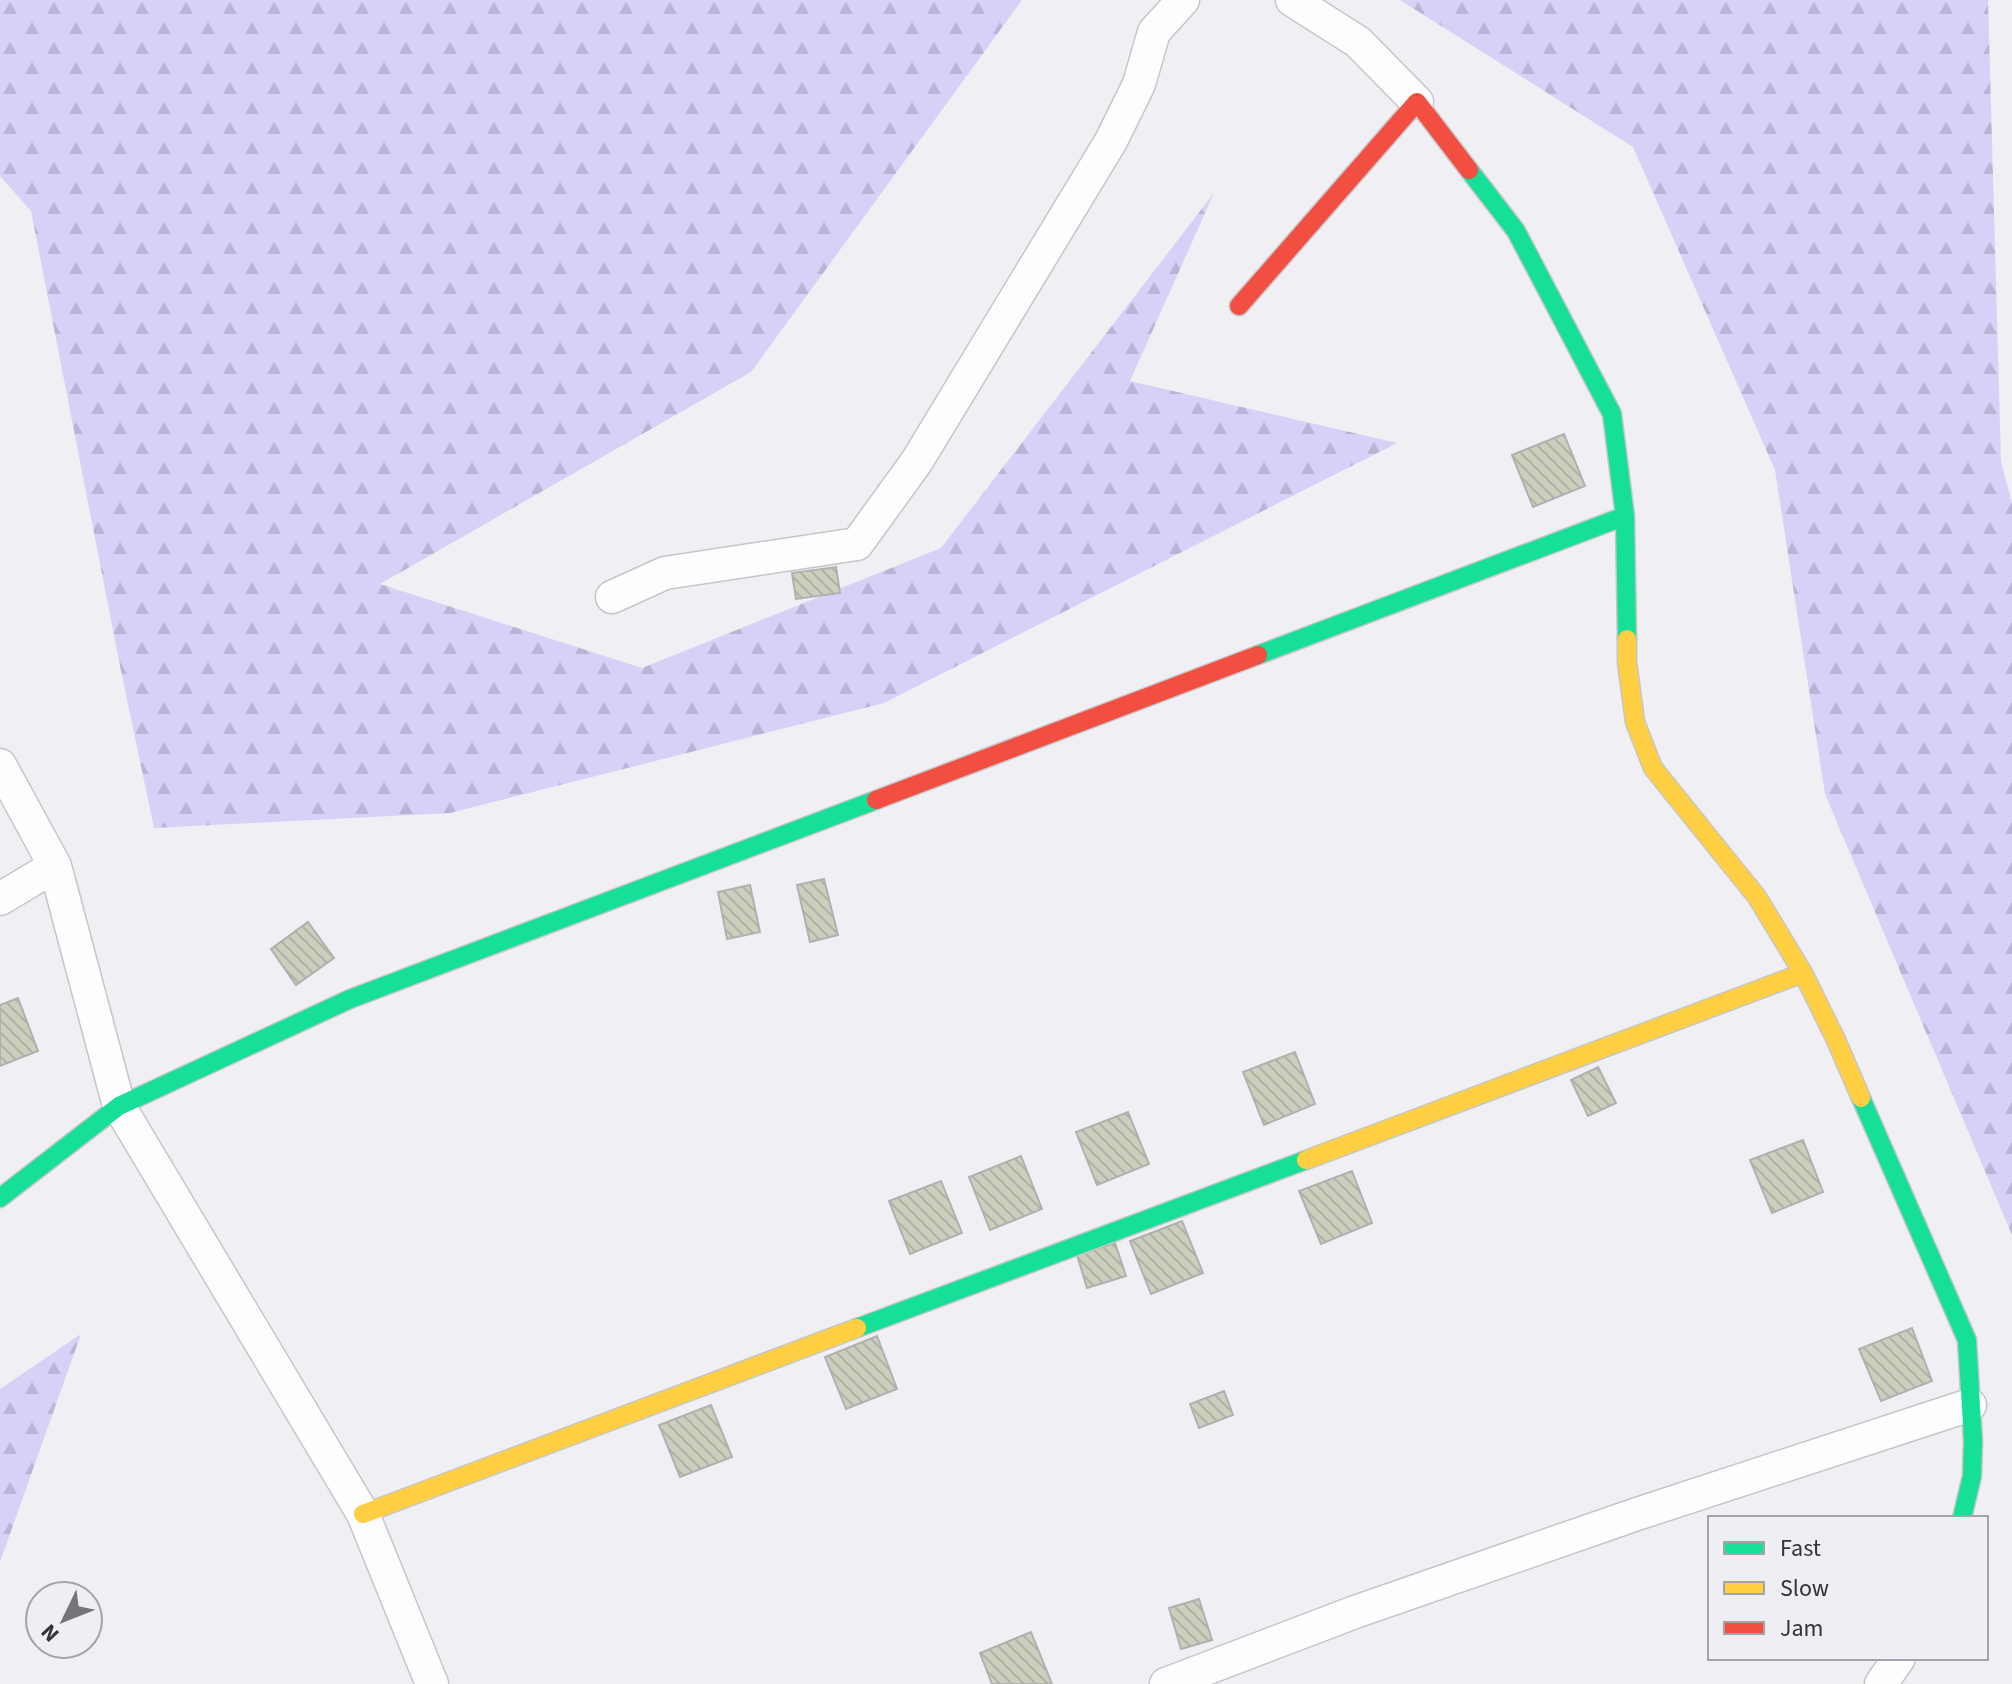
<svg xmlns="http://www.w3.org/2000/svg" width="2012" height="1684" font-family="'Source Sans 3',sans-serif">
	<defs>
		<pattern id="forest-firs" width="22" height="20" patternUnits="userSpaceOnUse" patternTransform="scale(2)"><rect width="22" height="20" fill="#d9d0f8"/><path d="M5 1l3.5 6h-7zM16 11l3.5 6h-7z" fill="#bbb3d5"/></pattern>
		<pattern id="building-back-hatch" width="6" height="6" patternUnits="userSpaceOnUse" patternTransform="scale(2)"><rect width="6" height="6" fill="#cccfbd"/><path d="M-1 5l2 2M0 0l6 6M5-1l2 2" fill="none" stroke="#b0b2a3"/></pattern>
	</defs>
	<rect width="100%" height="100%" fill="#f0eff3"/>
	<path fill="url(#forest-firs)" d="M0 0H1022L751 372 380 584 642 668 941 548 1214 193 1130 381 1397 443 884 703 450 813 154 828 120 666 31 211 0 176Z
		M1400 0H1988L2001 461 2012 504V1235L1825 794 1775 470 1633 147Z
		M81 1334 0 1562V1389Z"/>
	<path fill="url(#building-back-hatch)" stroke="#b0b0b1" stroke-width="2" d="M1564 434 1585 486 1533 507 1512 455Z
		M836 567 840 593 796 599 792 573Z
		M824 879 838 935 810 942 797 885Z
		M750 885 760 932 727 939 718 892Z
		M308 922 334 958 296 985 271 949Z
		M18 998 38 1051 0 1066V1005Z
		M1295 1052 1315 1104 1264 1125 1243 1072Z
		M1598 1067 1616 1103 1588 1116 1571 1080Z
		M1128 1112 1149 1164 1097 1185 1076 1132Z
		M1803 1140 1823 1192 1772 1213 1750 1160Z
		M1021 1156 1042 1209 990 1230 969 1177Z
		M1352 1171 1372 1223 1321 1244 1299 1191Z
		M941 1181 962 1233 910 1254 889 1201Z
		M1182 1221 1203 1273 1151 1294 1130 1241Z
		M1115 1243 1126 1276 1087 1288 1077 1255Z
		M1912 1328 1932 1381 1881 1401 1859 1349Z
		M877 1336 897 1389 846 1409 825 1357Z
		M1224 1391 1233 1415 1199 1428 1190 1404Z
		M711 1405 732 1457 680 1477 659 1425Z
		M1199 1599 1212 1640 1181 1649 1169 1608Z
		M1031 1632 1052 1684H992L980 1653Z"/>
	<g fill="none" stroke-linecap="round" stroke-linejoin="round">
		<defs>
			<path id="street" d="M1292 0 1358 42 1417 102
				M612 597 665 573 857 544 917 461 1111 141 1139 84 1154 32 1183 0
				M0 765 55 866 119 1106 363 1514 432 1684
				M0 899 55 866
				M1166 1684 1355 1612 1637 1514 1970 1405
				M1881 1684 1899 1658"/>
			<path id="fast" d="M1469 170 1516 231 1612 414 1625 516 1627 639
				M1258 655 1625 516
				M1861 1098 1967 1340 1973 1441 1972 1476 1962 1518
				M0 1198 119 1106 350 999 876 800
				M857 1328 1306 1160"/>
			<path id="slow" d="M1627 639V662L1635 722 1653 768 1757 897 1803 973 1836 1040 1861 1098
				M1306 1160 1803 973
				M363 1514 857 1328"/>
			<path id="jam" d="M1239 306 1417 102 1469 170
				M876 800 1258 655"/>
		</defs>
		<use href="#street" stroke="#c6c6c9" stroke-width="35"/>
		<use href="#fast" stroke="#c6c6c9" stroke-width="21"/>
		<use href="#slow" stroke="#c6c6c9" stroke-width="21"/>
		<use href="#jam" stroke="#c6c6c9" stroke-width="21"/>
		<use href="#street" stroke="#fdfdfd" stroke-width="32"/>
		<use href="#fast" stroke="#16e098" stroke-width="18"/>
		<use href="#slow" stroke="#ffcf43" stroke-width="18"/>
		<use href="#jam" stroke="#f24e42" stroke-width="18"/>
	</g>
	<rect x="1708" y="1516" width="280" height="144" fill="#efeef4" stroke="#a4a3a8" stroke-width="2"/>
	<rect x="1724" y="1542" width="40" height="12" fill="#16e098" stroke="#a4a3a8" stroke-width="2"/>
	<text x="1780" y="1556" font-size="24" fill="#343336">Fast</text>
	<rect x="1724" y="1582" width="40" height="12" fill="#ffcf43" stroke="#a4a3a8" stroke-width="2"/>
	<text x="1780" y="1596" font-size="24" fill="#343336">Slow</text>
	<rect x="1724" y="1622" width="40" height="12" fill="#f24e42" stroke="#a4a3a8" stroke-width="2"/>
	<text x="1780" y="1636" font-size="24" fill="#343336">Jam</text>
	<g transform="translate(64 1620) rotate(227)"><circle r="38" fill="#efeef4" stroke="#a4a3a8" stroke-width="2"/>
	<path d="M0-6L14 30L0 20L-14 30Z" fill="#767578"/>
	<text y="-12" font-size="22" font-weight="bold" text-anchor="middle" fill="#343336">N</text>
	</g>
</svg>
